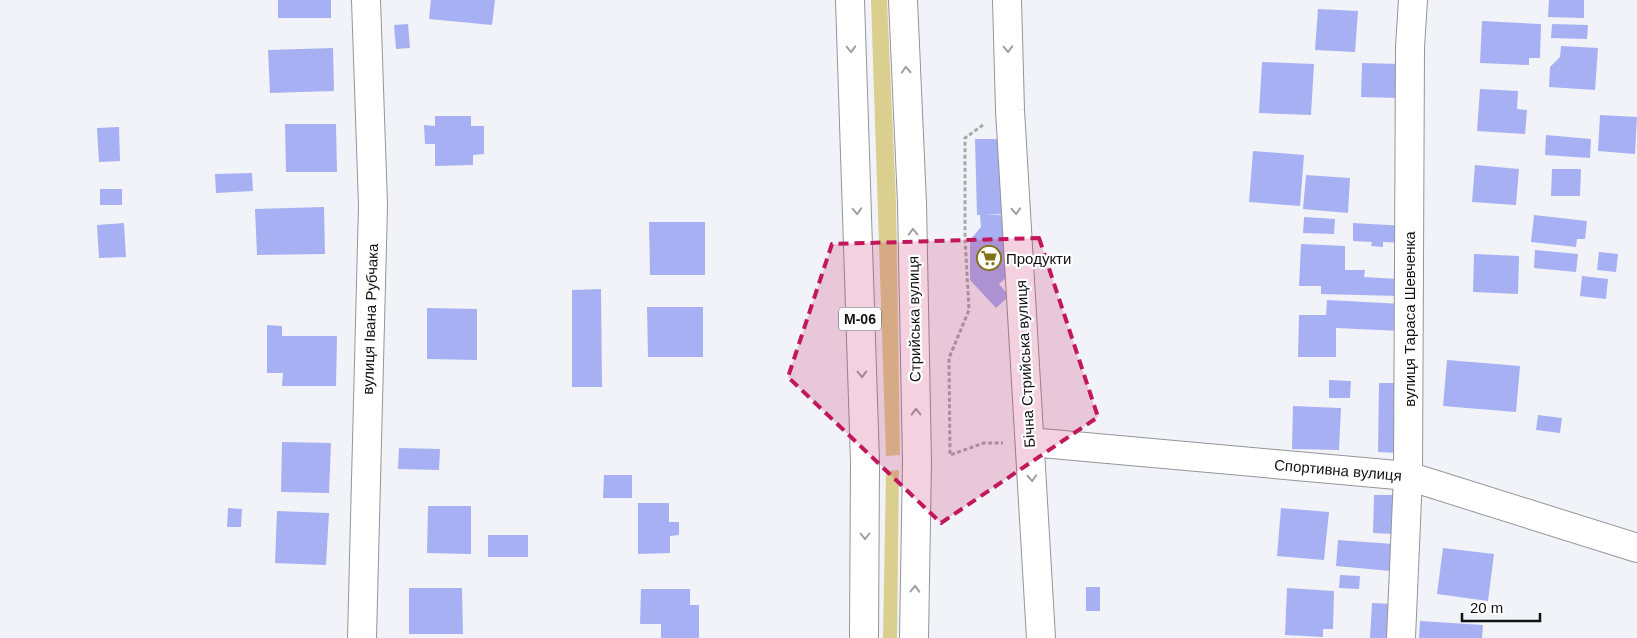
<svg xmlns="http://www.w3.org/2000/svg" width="1637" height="638" font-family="Arial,sans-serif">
	<rect width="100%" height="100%" fill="#f2f3f8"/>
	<path fill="#dbcf90" d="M871 0H887L896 202 900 455 886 456Z
		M899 470 897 638H883L886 471Z"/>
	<path fill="#a7b0f2" d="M278 0H331V18H278Z
		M431 0H495L492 25 429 19Z
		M1549 0H1584V18L1548 17Z
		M1318 9 1358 11 1355 52 1315 50Z
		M1482 21 1541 24 1540 58H1529V65L1480 63Z
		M408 24 410 48 396 49 394 25Z
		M1552 24 1588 25 1587 39 1551 38Z
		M1561 46 1598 48 1595 90 1549 87 1550 67 1560 57Z
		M333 48 334 91 270 93 268 50Z
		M1262 62 1314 64 1311 115 1259 113Z
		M1362 63 1401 64 1399 98 1361 97Z
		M1480 89 1518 91 1517 109 1527 110 1525 134 1477 131Z
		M1600 115 1637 117 1635 154 1598 151Z
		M435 116H471V126H484V154L473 155V165L435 166V144H425L424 125 435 126Z
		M285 124H336L337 172H286Z
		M119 127 120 161 99 162 97 128Z
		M1546 135 1591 139 1590 158 1545 155Z
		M975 139H1002L1004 214 984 215H1006L1008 276 999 284 1009 296 996 308 970 280V240L981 227 980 215H977Z
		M1253 151 1304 155 1300 206 1249 202Z
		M1475 165 1519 169 1516 205 1472 202Z
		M1552 169H1581L1580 196H1551Z
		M252 173 253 191 216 193 215 174Z
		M1306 175 1350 178 1348 213 1303 209Z
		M100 189H122V205H100Z
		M324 207 325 254 257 255 255 209Z
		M1534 215 1587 221 1585 239H1577L1576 247 1531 242Z
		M1304 217 1335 219 1334 234 1303 233Z
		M649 222H705V275H650Z
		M124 223 126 257 99 258 97 225Z
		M1353 223 1405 226 1404 243 1383 242V247L1371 246 1372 242 1353 241Z
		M1301 244 1345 246V270H1365L1364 277 1399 279 1398 296 1321 294V286H1299Z
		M1535 250 1578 254 1576 272 1534 268Z
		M1599 252 1618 254 1616 272 1597 270Z
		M1474 254 1519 256 1518 294 1473 292Z
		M1582 276 1608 279 1606 299 1580 296Z
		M601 289 602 387H572V290Z
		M1327 300 1402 304 1400 331 1336 328V357H1298L1299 315H1326Z
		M647 307H703V357H648Z
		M427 308 477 309V360L427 359Z
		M267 325 282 326V336H337L336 386H282L283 373H267Z
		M1447 360 1520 366 1516 412 1443 406Z
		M1329 380 1351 381 1350 398H1329Z
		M1379 383H1399L1398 453 1378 452Z
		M1293 406 1341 408 1339 450 1292 449Z
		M1538 415 1562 418 1560 433 1536 430Z
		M282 442 331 443 329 493 281 492Z
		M399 448 440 449 439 470 398 469Z
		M604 475H632V498H603Z
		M1374 495H1396L1394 534 1373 533Z
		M638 503H669V522H679V535L670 536V553L638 554Z
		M428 506H471V554L427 553Z
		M228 508 242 509 241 527H227Z
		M1281 508 1329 512 1324 560 1277 556Z
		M277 511 329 513 326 565 275 563Z
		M488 535H528V557H488Z
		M1338 540 1393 544 1391 571 1336 566Z
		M1443 548 1494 554 1488 601 1437 594Z
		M1340 575 1360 576 1359 589 1339 588Z
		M1086 587H1100V611H1086Z
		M409 588H462L463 634H409Z
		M1287 588 1334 591 1333 629H1323V637L1285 635Z
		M641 589H690V605H699V638H661V624H640Z
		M1372 603 1393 604 1391 638H1370Z
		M1420 621 1483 625 1482 638H1419Z"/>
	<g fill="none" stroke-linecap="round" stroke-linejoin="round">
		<defs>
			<path id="minor" d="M1007 0 1010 110 1041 638
				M1030 442 1408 476 1637 548
				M362 638 373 205 366 0
				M1401 638 1408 476 1410 47 1413 0"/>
			<path id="trunk" d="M850 0 865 462 864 638
				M903 0 912 203 917 461 914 638"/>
		</defs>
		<use href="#minor" stroke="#949599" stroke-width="30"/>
		<use href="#trunk" stroke="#949599" stroke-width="30"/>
		<path stroke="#a8a8ac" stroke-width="3" stroke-dasharray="4 2.5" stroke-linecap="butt" d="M983 125 965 138V238L969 310 949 358 950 455 984 443H1003"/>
		<use href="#minor" stroke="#fff" stroke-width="28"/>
		<use href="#trunk" stroke="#fff" stroke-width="28"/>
	</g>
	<defs><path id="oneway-chevron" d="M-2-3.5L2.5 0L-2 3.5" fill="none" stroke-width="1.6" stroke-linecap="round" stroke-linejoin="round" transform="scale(1.25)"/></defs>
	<g stroke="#a0a0a1">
		<use href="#oneway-chevron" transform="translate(851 49) rotate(88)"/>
		<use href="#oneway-chevron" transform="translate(1008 49) rotate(88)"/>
		<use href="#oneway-chevron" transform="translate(906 70) rotate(-93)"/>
		<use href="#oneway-chevron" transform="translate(857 211) rotate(88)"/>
		<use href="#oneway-chevron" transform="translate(1016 211) rotate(87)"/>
		<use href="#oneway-chevron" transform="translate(913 232) rotate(-91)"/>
		<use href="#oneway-chevron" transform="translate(862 374) rotate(88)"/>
		<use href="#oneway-chevron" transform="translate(916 412) rotate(-91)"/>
		<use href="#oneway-chevron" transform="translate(1032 478) rotate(87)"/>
		<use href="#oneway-chevron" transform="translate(865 536) rotate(90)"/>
		<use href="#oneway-chevron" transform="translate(915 589) rotate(-89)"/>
	</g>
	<path fill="#c2185b" fill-opacity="0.2" stroke="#c2185b" stroke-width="4" stroke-dasharray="10 6" stroke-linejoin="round" d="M1039 238 1098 417 941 523 788 377 832 244Z"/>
	<defs>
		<symbol id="supermarket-ring" viewBox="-11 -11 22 22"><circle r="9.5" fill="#fff" stroke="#837314" stroke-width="1.5"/><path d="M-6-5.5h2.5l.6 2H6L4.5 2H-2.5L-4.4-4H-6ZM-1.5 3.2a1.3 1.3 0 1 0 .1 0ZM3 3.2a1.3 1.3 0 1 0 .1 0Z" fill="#837314"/></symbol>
	</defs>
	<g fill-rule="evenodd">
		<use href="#supermarket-ring" x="975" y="244" width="28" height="28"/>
	</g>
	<g text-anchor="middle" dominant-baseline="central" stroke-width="4.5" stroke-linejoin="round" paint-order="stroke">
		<rect fill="#fff" stroke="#58585a" stroke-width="1" x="839" y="307.5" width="42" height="23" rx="4"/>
		<g font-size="14" font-weight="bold" fill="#111113">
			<text x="860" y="319">М-06</text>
		</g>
		<g font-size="15" fill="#111113" stroke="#fff" text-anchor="start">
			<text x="1006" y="258">Продукти</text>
		</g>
		<g font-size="15" fill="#111113" stroke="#fff">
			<text transform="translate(370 319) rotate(-88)">вулиця Івана Рубчака</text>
			<text transform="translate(914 319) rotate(-91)">Стрийська вулиця</text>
			<text transform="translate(1409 319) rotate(-90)">вулиця Тараса Шевченка</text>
			<text transform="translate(1025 364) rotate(-93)">Бічна Стрийська вулиця</text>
			<text transform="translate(1338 470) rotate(5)">Спортивна вулиця</text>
		</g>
	</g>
	<path d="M1462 613v8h78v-8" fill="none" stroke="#111113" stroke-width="2.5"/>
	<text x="1470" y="613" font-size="15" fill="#111113" stroke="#ffffff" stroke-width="4" paint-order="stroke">20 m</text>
</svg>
